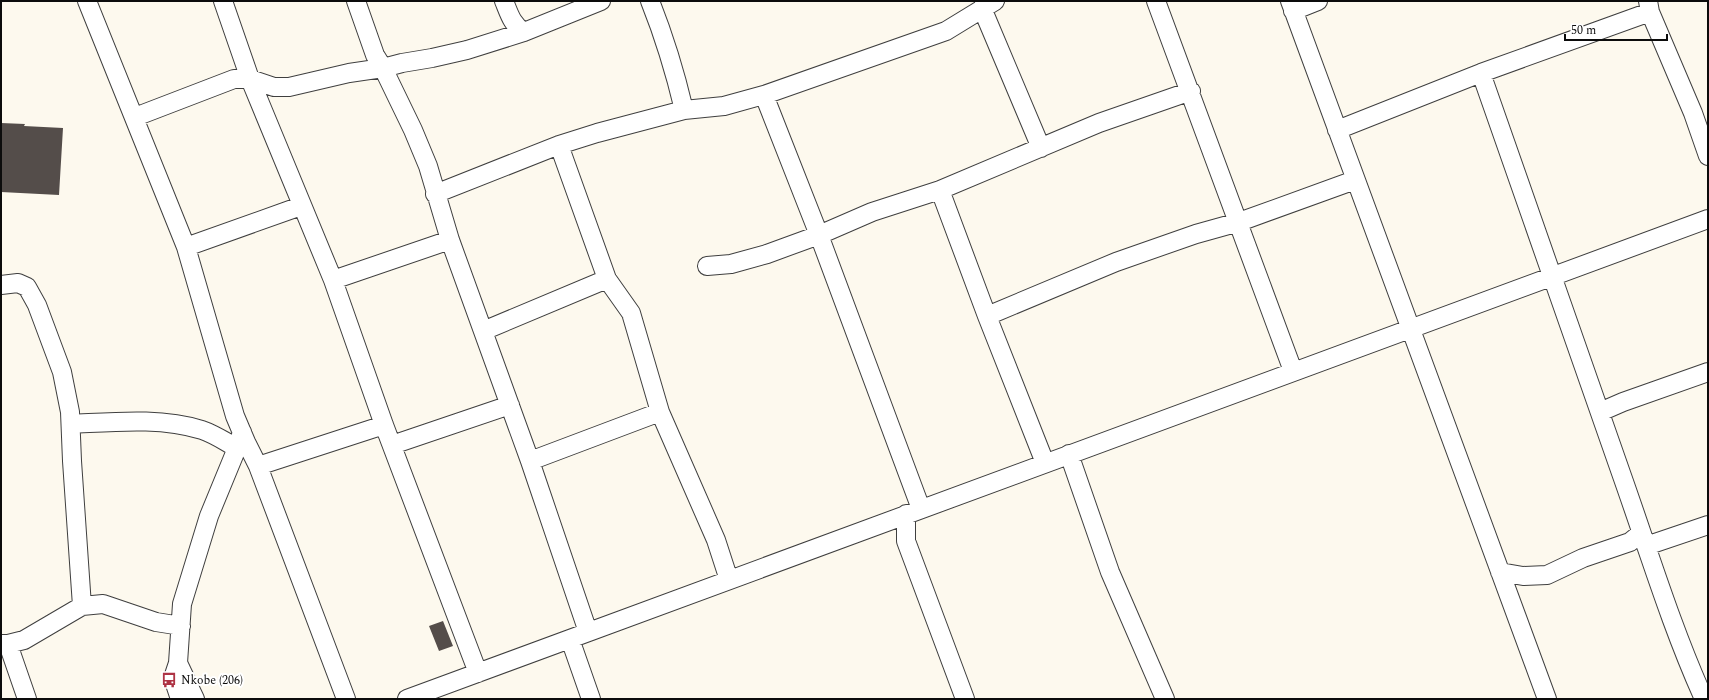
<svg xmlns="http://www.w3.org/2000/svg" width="1709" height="700" font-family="Spectral,serif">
	<rect width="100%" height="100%" fill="#fdf9ee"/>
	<path fill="#544d4a" d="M1 123 25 124 24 126 63 128 59 195 1 192Z
		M443 621 453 646 439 651 429 626Z"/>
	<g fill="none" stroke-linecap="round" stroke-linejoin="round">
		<defs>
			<path id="minor" d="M87 1 186 247 235 416 246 442 258 466 346 699
				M223 1 250 79 333 280 384 425 478 673
				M356 1 375 55 383 68 413 130 428 166 450 240 530 461 588 632
				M504 1C509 13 512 25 524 32
				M650 1C664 36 675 72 684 110
				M1156 1 1293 371
				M1290 1 1547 699
				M1648 1 1650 12 1693 113 1708 156
				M982 8 1041 148
				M1293 11 1318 1
				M1481 73C1528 206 1574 340 1621 473 1648 549 1671 626 1704 699
				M135 117 234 79H250L274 87H289L349 73 383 68 402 63 432 58 467 50 524 32 601 1
				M1337 130 1481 73 1650 12
				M559 145 607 279 631 313 660 412 716 540 729 580
				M940 190 987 316 1045 463
				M435 194 559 145 597 133 684 110 724 106 764 95
				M186 247 301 206
				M707 266 731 264 767 254 819 235 872 212 940 190 1099 123 1191 91
				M333 280 450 240
				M1 285 18 283 27 287 37 305 62 372 70 412 72 461 82 606
				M987 316 1116 262 1196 234 1239 222 1355 180
				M483 331 607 279
				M1600 412 1623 402 1708 372
				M71 424C114 422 160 417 202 430 214 434 226 442 237 448
				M392 445 510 405
				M1069 454 1110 572 1165 699
				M530 461 660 412
				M258 466 384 425
				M921 509 819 235 764 95 946 31 995 1
				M906 514V541L965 699
				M1646 546 1708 525
				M1500 572 1523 576 1547 575 1583 558 1630 542 1641 533
				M570 639 591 699
				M1 644H8L24 640 82 606 103 604 156 622 181 626
				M8 644 27 699
				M179 665 195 699
				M180 699 173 678 178 663 182 604 209 516 237 448 242 432
				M407 699 1708 219"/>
		</defs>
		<use href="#minor" stroke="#3f3f3f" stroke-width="20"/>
		<use href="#minor" stroke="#fff" stroke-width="18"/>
	</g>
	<defs>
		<symbol id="bus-bare" viewBox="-9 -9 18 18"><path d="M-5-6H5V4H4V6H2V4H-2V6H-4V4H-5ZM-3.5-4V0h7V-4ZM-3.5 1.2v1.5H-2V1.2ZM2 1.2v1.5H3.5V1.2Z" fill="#ae3344" stroke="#fff" stroke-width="2.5" paint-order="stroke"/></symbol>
	</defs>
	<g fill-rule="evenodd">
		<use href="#bus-bare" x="158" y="669" width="22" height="22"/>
	</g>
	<g text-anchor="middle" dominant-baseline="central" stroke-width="4" stroke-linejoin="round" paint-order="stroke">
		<g font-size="12" fill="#0c0c0c" stroke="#fff" text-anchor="start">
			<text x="181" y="680">Nkobe (206)</text>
		</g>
	</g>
	<rect width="1709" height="700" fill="none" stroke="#0c0c0c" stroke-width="4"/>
	<path d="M1565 34v6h102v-6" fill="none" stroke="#0c0c0c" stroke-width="2"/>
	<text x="1571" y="34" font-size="12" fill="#0c0c0c" stroke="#ffffff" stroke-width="3" paint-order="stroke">50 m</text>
</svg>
